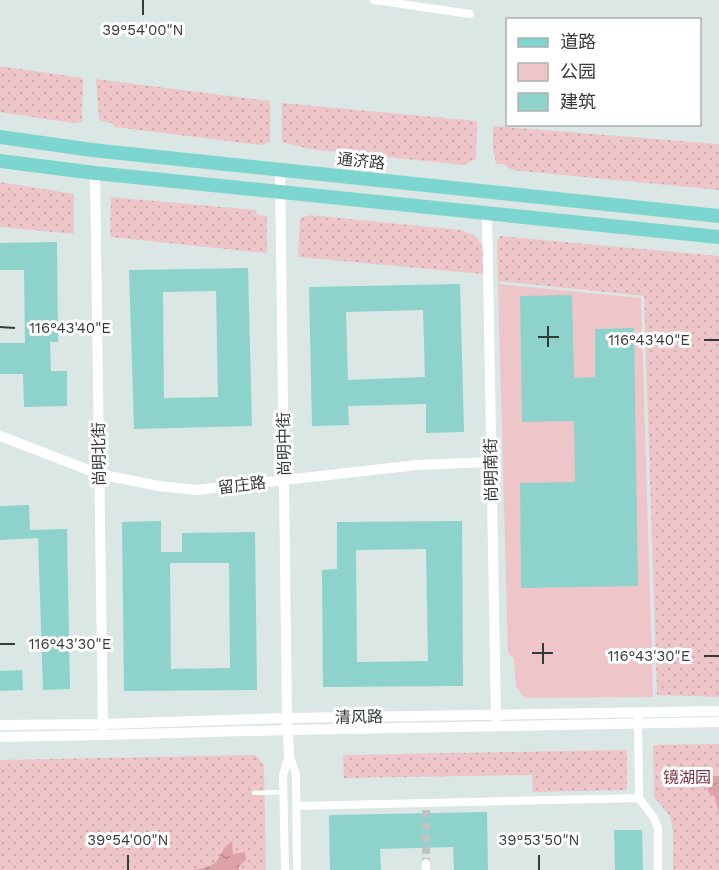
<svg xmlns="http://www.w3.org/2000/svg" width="719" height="870" font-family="'Work Sans','Noto Sans SC',sans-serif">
	<defs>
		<pattern id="green-dots" width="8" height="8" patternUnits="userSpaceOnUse" patternTransform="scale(1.5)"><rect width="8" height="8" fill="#eec6c9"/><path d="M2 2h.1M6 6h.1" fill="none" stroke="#cdabad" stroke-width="1.8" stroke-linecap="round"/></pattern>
		<pattern id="water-ripples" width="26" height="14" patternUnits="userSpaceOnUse" patternTransform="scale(1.5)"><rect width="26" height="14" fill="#dda2a8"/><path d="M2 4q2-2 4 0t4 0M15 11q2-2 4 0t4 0" fill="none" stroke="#b4858a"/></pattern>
	</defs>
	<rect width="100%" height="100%" fill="#dae7e5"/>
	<path fill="url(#green-dots)" d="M0 66 83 78 82 122 72 123 0 112Z
		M96 79 270 101V142L261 145 115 127 112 123 101 121 99 118Z
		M282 103 477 121 476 159 464 165 309 149 282 142Z
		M493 126 719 144V190L512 170 503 164H496L493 147Z
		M0 182 74 194V234L0 227Z
		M111 197 255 210 258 215 267 216V253L110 237Z
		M310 215 460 230 474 235 483 246V274L298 257 300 218Z
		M500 236 719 256V697L657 695 644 296 498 281 497 242Z
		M719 744V870H673V831L670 816 654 797 653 745Z
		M627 750V790L533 792 532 775 344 778 343 755Z
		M255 755 264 764 266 870H0V760Z"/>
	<path fill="#eec6c9" d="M498 284 641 298 653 697 525 698 516 687 514 659 508 653Z"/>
	<path fill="url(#water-ripples)" d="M712 776H719V815L715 797 708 792 707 781Z
		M232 842 233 854 245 852 246 860 239 866V870H191C197 869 206 869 212 865 222 859 220 848 232 842Z"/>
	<path fill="#8dd3cc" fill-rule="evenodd" d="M57 242 58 342H50L51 371H67V406L24 407 23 374H0V343H25L24 270H0V243Z
		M248 268 252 426 134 429 129 270ZM216 291 218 397 164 398 163 292Z
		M460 284 464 432 426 433V404L348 406 349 425 312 426 309 287ZM423 310 425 377 348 380 346 312Z
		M572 295 574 378 595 377V329L634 328 638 586 521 588 520 483 575 482 574 421 522 422 520 296Z
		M29 505 30 530 67 529 70 689 43 690 38 538 0 540V506Z
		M161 521V552H182V533L255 532 257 690 124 691 122 522ZM170 563H229L230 668 171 669Z
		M462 521 463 686 323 687 322 570 337 569V522ZM426 549 428 661 357 662 356 550Z
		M22 670 23 690 0 691V671Z
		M487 812 488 870H454L453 847 380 849 381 870H330L329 815Z
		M614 830H642L643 870H615Z"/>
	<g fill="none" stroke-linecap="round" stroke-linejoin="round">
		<path stroke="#b9c5c3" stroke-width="8" stroke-dasharray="8 4" stroke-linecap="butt" d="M426 810V863"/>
		<path stroke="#fff" stroke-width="4.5" d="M254 793 283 792"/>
		<path stroke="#fff" stroke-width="8" d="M374 0 470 14
			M638 717 639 798
			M289 754 296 774 297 870
			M296 806 639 798 654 818 658 829V870
			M426 863V870
			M285 870 283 775 289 755"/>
		<path stroke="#fff" stroke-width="10" d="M280 169 287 718 289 754
			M95 173 103 729
			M487 213 496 719
			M0 436 99 474 159 486 197 490 417 465 491 462
			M0 725 103 724 287 718 719 711
			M0 737 103 735 288 730 719 722"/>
		<path stroke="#7dd5cf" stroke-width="14" d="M0 137 92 150 719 216
			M0 161 95 173 719 237"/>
	</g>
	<path fill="none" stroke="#363b3a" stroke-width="2" d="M143 15V0M0 327 15 328M538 337H559M704 340H719M548 347V326M0 644H15M532 653H553M704 656H719M543 664V643M128 870V855M539 870V855"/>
	<g text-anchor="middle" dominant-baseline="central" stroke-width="6" stroke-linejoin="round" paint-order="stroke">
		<g font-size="16" fill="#363b3a" stroke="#fff">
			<text transform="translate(361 161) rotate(6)">通济路</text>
			<text transform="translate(284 444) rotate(-91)">尚明中街</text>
			<text transform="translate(99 454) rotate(-91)">尚明北街</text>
			<text transform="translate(491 470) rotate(-91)">尚明南街</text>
			<text transform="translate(242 485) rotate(-7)">留庄路</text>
			<text transform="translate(359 717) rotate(-1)">清风路</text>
		</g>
		<g font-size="16" fill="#7b333f" stroke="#fff">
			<text x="687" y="777">镜湖园</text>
		</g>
	</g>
	<g font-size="15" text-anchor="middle" fill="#363b3a" stroke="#fff" stroke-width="6" stroke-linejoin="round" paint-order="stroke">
		<text x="143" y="35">39°54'00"N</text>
		<text x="70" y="333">116°43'40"E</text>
		<text x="649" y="345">116°43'40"E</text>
		<text x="70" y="649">116°43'30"E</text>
		<text x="649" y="661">116°43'30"E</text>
		<text x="128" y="845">39°54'00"N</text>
		<text x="539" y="845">39°53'50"N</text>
	</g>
	<rect x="506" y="18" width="195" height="108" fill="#ffffff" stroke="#afb1b0" stroke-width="1.5"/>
	<rect x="518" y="38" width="30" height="9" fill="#7dd5cf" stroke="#afb1b0" stroke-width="1.5"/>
	<text x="560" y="48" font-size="18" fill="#363b3a">道路</text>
	<rect x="518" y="63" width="30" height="18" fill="#eec6c9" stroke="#afb1b0" stroke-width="1.5"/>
	<text x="560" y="78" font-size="18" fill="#363b3a">公园</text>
	<rect x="518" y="93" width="30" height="18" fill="#8dd3cc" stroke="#afb1b0" stroke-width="1.5"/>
	<text x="560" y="108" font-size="18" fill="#363b3a">建筑</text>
</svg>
